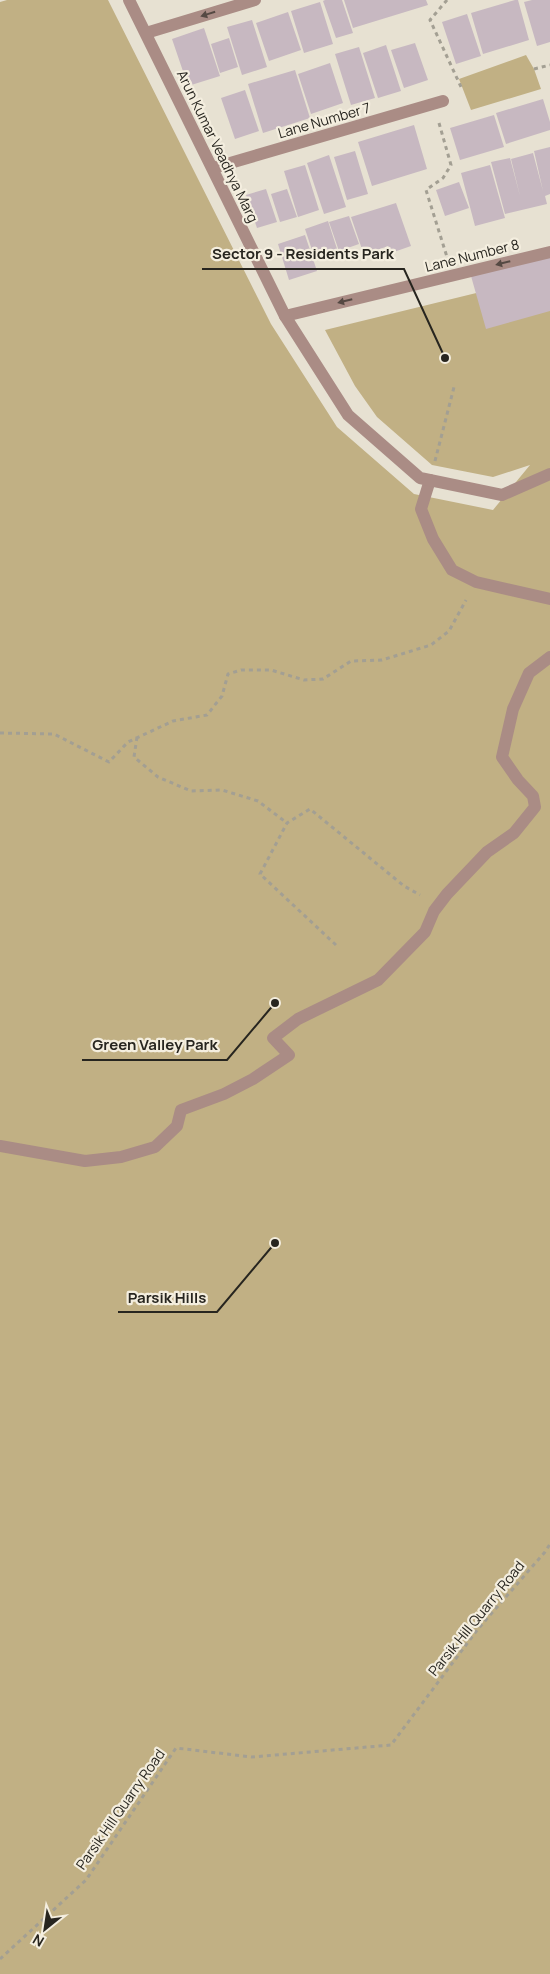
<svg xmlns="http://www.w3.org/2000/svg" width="550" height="1974" font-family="Manrope,sans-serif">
	<rect width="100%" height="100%" fill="#e7e1d2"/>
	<path fill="#c1b084" d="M7 0H108L271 324 337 427 414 494 493 510 530 465 493 477 432 465 377 417 355 386 325 330 550 275V1974H0V2Z
		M526 55 534 69 541 89 471 110 459 79Z"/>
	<path fill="#c7b8c1" d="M325 0H342L353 33 336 38 323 1Z
		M344 0H426L428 5 353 28Z
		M515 0H518L529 40 483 54 471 13Z
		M532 0H550V42L537 46 524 2Z
		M320 2 333 44 304 53 291 11Z
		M288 12 301 50 269 61 256 23Z
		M467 14 481 56 456 64 442 22Z
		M252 20 267 67 242 75 227 27Z
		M204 28 220 76 188 86 172 39Z
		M229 38 238 67 220 73 211 44Z
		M415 43 428 80 404 88 391 50Z
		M386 45 401 91 378 98 363 53Z
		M359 47 375 98 351 105 335 54Z
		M330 63 343 103 311 114 298 74Z
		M295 70 310 118 263 133 248 84Z
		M245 90 259 131 235 139 221 98Z
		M543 99 550 122V130L506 144 496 113Z
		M494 115 504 147 460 160 450 128Z
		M414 125 427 169 372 186 358 142Z
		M550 147V194L545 196 547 204 505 214 491 162 510 158 520 196 511 159 533 153 543 191 534 151Z
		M355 151 368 194 347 200 334 157Z
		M329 155 346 207 324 214 307 163Z
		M305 165 319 210 298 217 284 171Z
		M490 165 505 218 475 226 461 173Z
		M459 182 469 208 445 216 436 190Z
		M266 189 277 222 257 228 246 195Z
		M287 189 297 217 280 222 271 194Z
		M396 203 411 246 391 253 388 246 364 255 351 217Z
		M349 216 359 244 339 251 329 222Z
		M328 221 338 252 315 259 305 229Z
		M305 235 317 271 289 280 278 244Z
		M550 252V311L486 329 471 276Z"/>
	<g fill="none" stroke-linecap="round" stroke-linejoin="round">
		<path stroke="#a39f93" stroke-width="3" stroke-dasharray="4 4" stroke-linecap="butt" d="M447 0 430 20 462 89
			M534 69 550 65
			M439 123 451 165 443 178 426 190 447 257
			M435 461 454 387
			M0 733 54 734 109 762 128 742 173 721 207 715 222 696 228 674 241 670H271L304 680 323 679 351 661 382 660 431 645 449 631 466 600
			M137 737 134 757 158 777 191 791 222 790 258 801 287 823
			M336 945 260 874 287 823 310 809 404 886 420 895
			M0 1959 86 1880 176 1748 252 1757 391 1745 478 1629 545 1552 550 1544"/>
		<path stroke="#aa8c85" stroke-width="12" d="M146 33 255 0
			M213 168 443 101
			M285 316 550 252
			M430 480 421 509 433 539 452 570 476 582 550 599
			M0 1146 85 1161 121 1157 155 1147 177 1126 181 1110 224 1094 253 1079 289 1055 273 1038 298 1019 378 980 425 932 434 911 447 894 487 852 514 833 535 807 533 796 518 780 502 757 513 709 529 673 550 657"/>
		<path stroke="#aa8c85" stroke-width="12" d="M129 0 285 316 348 415 420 478 502 495 550 474"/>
	</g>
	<defs><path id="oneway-solid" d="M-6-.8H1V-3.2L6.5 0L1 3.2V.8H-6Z" transform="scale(1.25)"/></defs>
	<g fill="#554943">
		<use href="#oneway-solid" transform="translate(208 14) rotate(163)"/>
		<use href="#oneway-solid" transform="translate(503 263) rotate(166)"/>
		<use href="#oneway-solid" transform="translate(345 301) rotate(166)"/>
	</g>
	<g text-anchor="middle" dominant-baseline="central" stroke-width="4.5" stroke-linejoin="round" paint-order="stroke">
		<g font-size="14" fill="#27251f" stroke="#f4eedf">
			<text transform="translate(324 120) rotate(-16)">Lane Number 7</text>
			<text transform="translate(218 146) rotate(64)">Arun Kumar Veadhya Marg</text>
			<text transform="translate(472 255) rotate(-14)">Lane Number 8</text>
			<text transform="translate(476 1618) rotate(-51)">Parsik Hill Quarry Road</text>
			<text transform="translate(120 1809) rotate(-55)">Parsik Hill Quarry Road</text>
		</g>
	</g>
	<path fill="none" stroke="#27251f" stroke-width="2" d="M445 358L404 269H202M275 1003L227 1060H82M275 1243L217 1312H118"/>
	<g fill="#27251f" stroke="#f4eedf" stroke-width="2">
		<circle cx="445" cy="358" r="5"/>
		<circle cx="275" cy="1003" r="5"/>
		<circle cx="275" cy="1243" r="5"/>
	</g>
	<g font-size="15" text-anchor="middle" font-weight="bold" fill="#27251f" stroke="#f4eedf" stroke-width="4.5" stroke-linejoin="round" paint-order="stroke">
		<text x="303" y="259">Sector 9 - Residents Park</text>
		<text x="155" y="1050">Green Valley Park</text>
		<text x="167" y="1303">Parsik Hills</text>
	</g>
	<g transform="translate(45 1929) rotate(210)" stroke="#f4eedf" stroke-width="4" paint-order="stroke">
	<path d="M0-4L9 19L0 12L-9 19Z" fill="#27251f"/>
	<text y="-8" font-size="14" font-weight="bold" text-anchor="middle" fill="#27251f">N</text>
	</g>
</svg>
